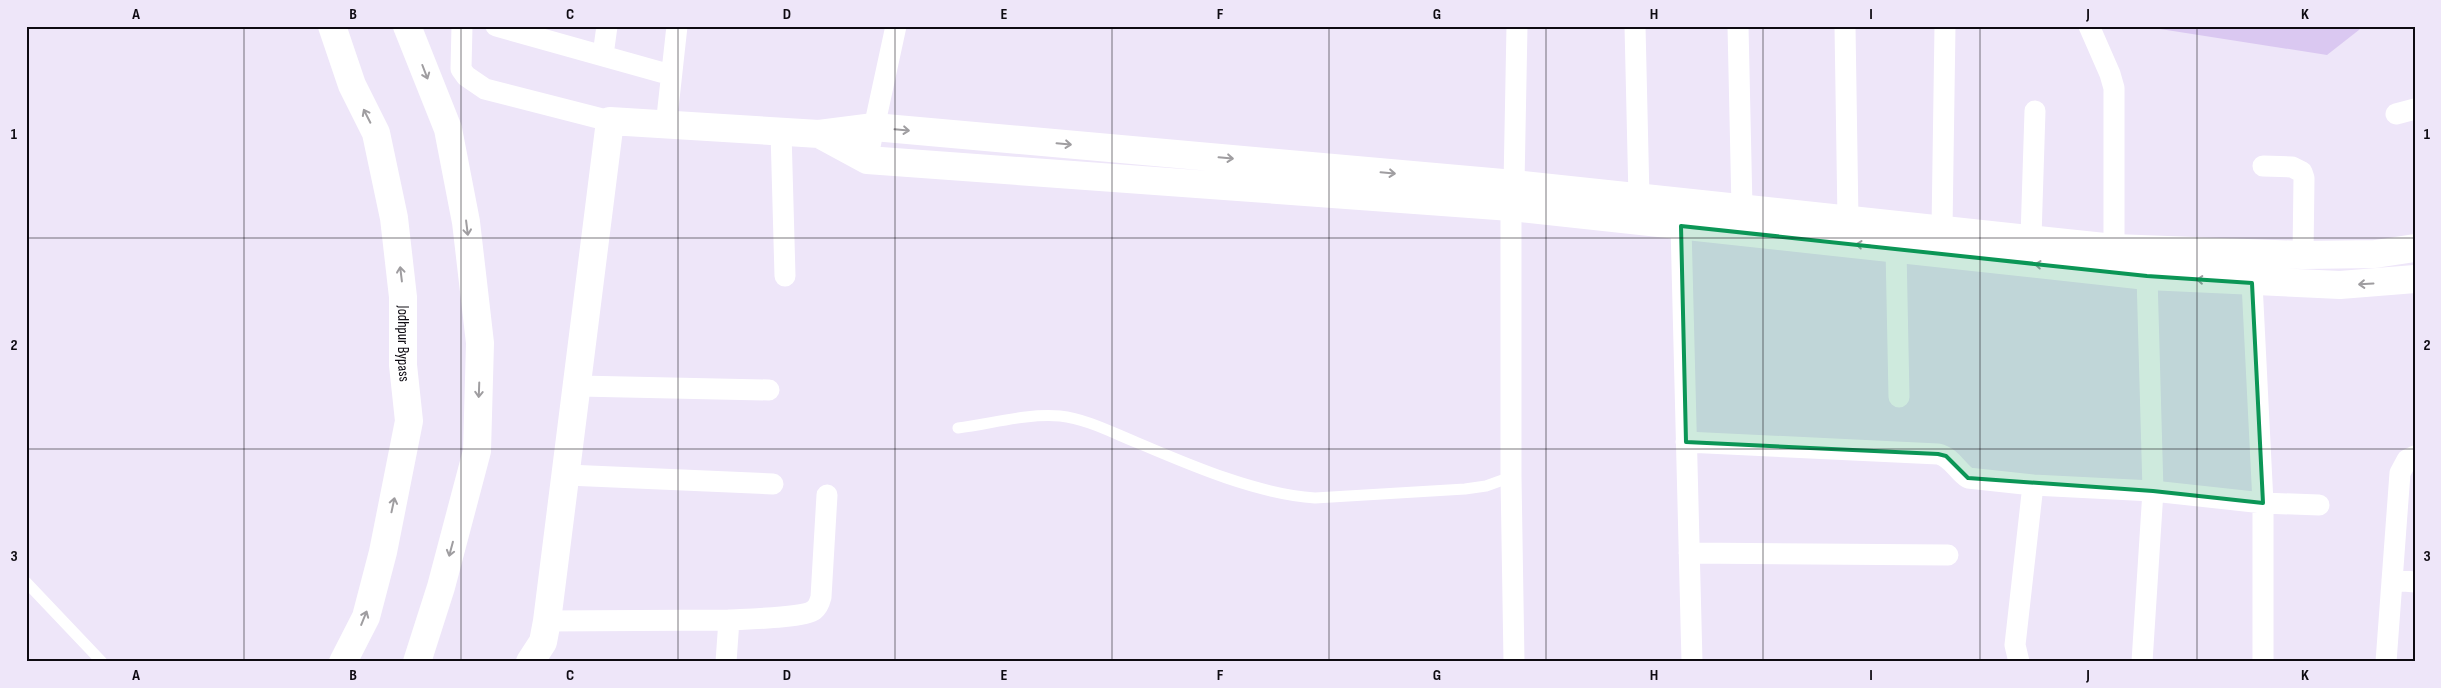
<svg xmlns="http://www.w3.org/2000/svg" width="2441" height="688" font-family="'Sofia Sans Condensed',sans-serif">
	<rect width="100%" height="100%" fill="#eee6f9"/>
	<path fill="#dac8f1" d="M2141 26H2364L2327 55Z"/>
	<g fill="none" stroke-linecap="round" stroke-linejoin="round">
		<path stroke="#fff" stroke-width="11" d="M958 428C991 424 1027 413 1060 416 1087 419 1113 433 1138 443 1192 466 1257 494 1315 498L1465 489 1486 486 1511 477
			M26 582 102 662"/>
		<path stroke="#fff" stroke-width="21" d="M462 26 461 69 466 76 485 89 610 121
			M496 26 671 75
			M1635 26 1639 198
			M1738 26 1742 208
			M1845 26 1848 221
			M2089 26 2110 74 2114 88V248
			M603 55 607 26
			M2396 114 2415 109
			M666 126 677 26
			M781 132 785 276
			M867 160 896 26
			M2263 166 2292 167 2302 172 2304 178 2303 255
			M1681 226 1692 662
			M1942 229 1945 26
			M2031 237 2035 111
			M1896 249 1899 397
			M2252 283 2263 503V662
			M579 386 769 390
			M1686 442 1938 454C1952 457 1957 471 1968 478L2033 485
			M567 475 773 484
			M1689 553 1948 555
			M2392 580 2415 582
			M729 620C745 619 804 618 814 610 818 607 820 601 821 597L827 495
			M547 621 729 620 726 662
			M1514 662 1511 477V207L1514 184 1517 26
			M2019 662 2015 645 2033 485 2153 491 2263 503 2319 505
			M2142 662 2153 491 2147 276
			M2386 662 2400 473 2407 460 2415 456"/>
		<path stroke="#fff" stroke-width="28" d="M819 134 867 160 1511 207 2147 276 2340 285 2415 279
			M530 662 543 642 547 621 610 121 819 134 874 127 1514 184 2114 248 2303 255 2375 254 2415 248"/>
		<g stroke="#fff" stroke-width="28">
			<path id="s1" d="M332 26 352 85 376 133 394 218 403 297V365L409 421 383 552 366 617 343 662"/>
			<path d="M407 26 448 129 466 222 480 343 477 451 441 587 417 662"/>
		</g>
	</g>
	<defs><path id="oneway-shaft" d="M-6 0H5M1.5-3L5.5 0L1.5 3" fill="none" stroke-width="1.6" stroke-linecap="round" stroke-linejoin="round" transform="scale(1.25)"/></defs>
	<g stroke="#9f9da0">
		<use href="#oneway-shaft" transform="translate(425 72) rotate(69)"/>
		<use href="#oneway-shaft" transform="translate(367 116) rotate(-117)"/>
		<use href="#oneway-shaft" transform="translate(902 130) rotate(5)"/>
		<use href="#oneway-shaft" transform="translate(1064 144) rotate(5)"/>
		<use href="#oneway-shaft" transform="translate(1226 158) rotate(5)"/>
		<use href="#oneway-shaft" transform="translate(1388 173) rotate(5)"/>
		<use href="#oneway-shaft" transform="translate(467 228) rotate(83)"/>
		<use href="#oneway-shaft" transform="translate(1863 245) rotate(-174)"/>
		<use href="#oneway-shaft" transform="translate(2042 265) rotate(-174)"/>
		<use href="#oneway-shaft" transform="translate(401 274) rotate(-97)"/>
		<use href="#oneway-shaft" transform="translate(2204 280) rotate(-177)"/>
		<use href="#oneway-shaft" transform="translate(2366 284) rotate(177)"/>
		<use href="#oneway-shaft" transform="translate(479 390) rotate(92)"/>
		<use href="#oneway-shaft" transform="translate(393 505) rotate(-78)"/>
		<use href="#oneway-shaft" transform="translate(451 549) rotate(105)"/>
		<use href="#oneway-shaft" transform="translate(364 618) rotate(-68)"/>
	</g>
	<path fill="#0b9656" fill-opacity="0.2" stroke="#0b9656" stroke-width="4" stroke-linejoin="round" d="M1681 226 2147 276 2252 283 2263 503 2153 491 1968 478 1946 456 1938 454 1686 442Z"/>
	<path fill="none" stroke="#0e0b12" stroke-width="1" stroke-opacity="0.55" d="M244 26V662M461 26V662M678 26V662M895 26V662M1112 26V662M1329 26V662M1546 26V662M1763 26V662M1980 26V662M2197 26V662M26 238H2415M26 449H2415"/>
	<g text-anchor="middle" dominant-baseline="central" stroke-width="5" stroke-linejoin="round" paint-order="stroke">
		<g font-size="15" fill="#0e0b12" stroke="#eee6f9">
			<text stroke="none"><textPath href="#s1" startOffset="329">Jodhpur Bypass</textPath></text>
		</g>
	</g>
	<rect width="2441" height="688" fill="none" stroke="#eee6f9" stroke-width="55"/>
	<rect x="28" y="28" width="2386" height="632" fill="none" stroke="#0e0b12" stroke-width="2"/>
	<g font-size="16" text-anchor="middle" font-weight="bold" fill="#0e0b12">
		<text x="136" y="19">A</text>
		<text x="353" y="19">B</text>
		<text x="570" y="19">C</text>
		<text x="787" y="19">D</text>
		<text x="1004" y="19">E</text>
		<text x="1220" y="19">F</text>
		<text x="1437" y="19">G</text>
		<text x="1654" y="19">H</text>
		<text x="1871" y="19">I</text>
		<text x="2088" y="19">J</text>
		<text x="2305" y="19">K</text>
		<text x="14" y="139">1</text>
		<text x="2427" y="139">1</text>
		<text x="14" y="350">2</text>
		<text x="2427" y="350">2</text>
		<text x="14" y="561">3</text>
		<text x="2427" y="561">3</text>
		<text x="136" y="680">A</text>
		<text x="353" y="680">B</text>
		<text x="570" y="680">C</text>
		<text x="787" y="680">D</text>
		<text x="1004" y="680">E</text>
		<text x="1220" y="680">F</text>
		<text x="1437" y="680">G</text>
		<text x="1654" y="680">H</text>
		<text x="1871" y="680">I</text>
		<text x="2088" y="680">J</text>
		<text x="2305" y="680">K</text>
	</g>
</svg>
